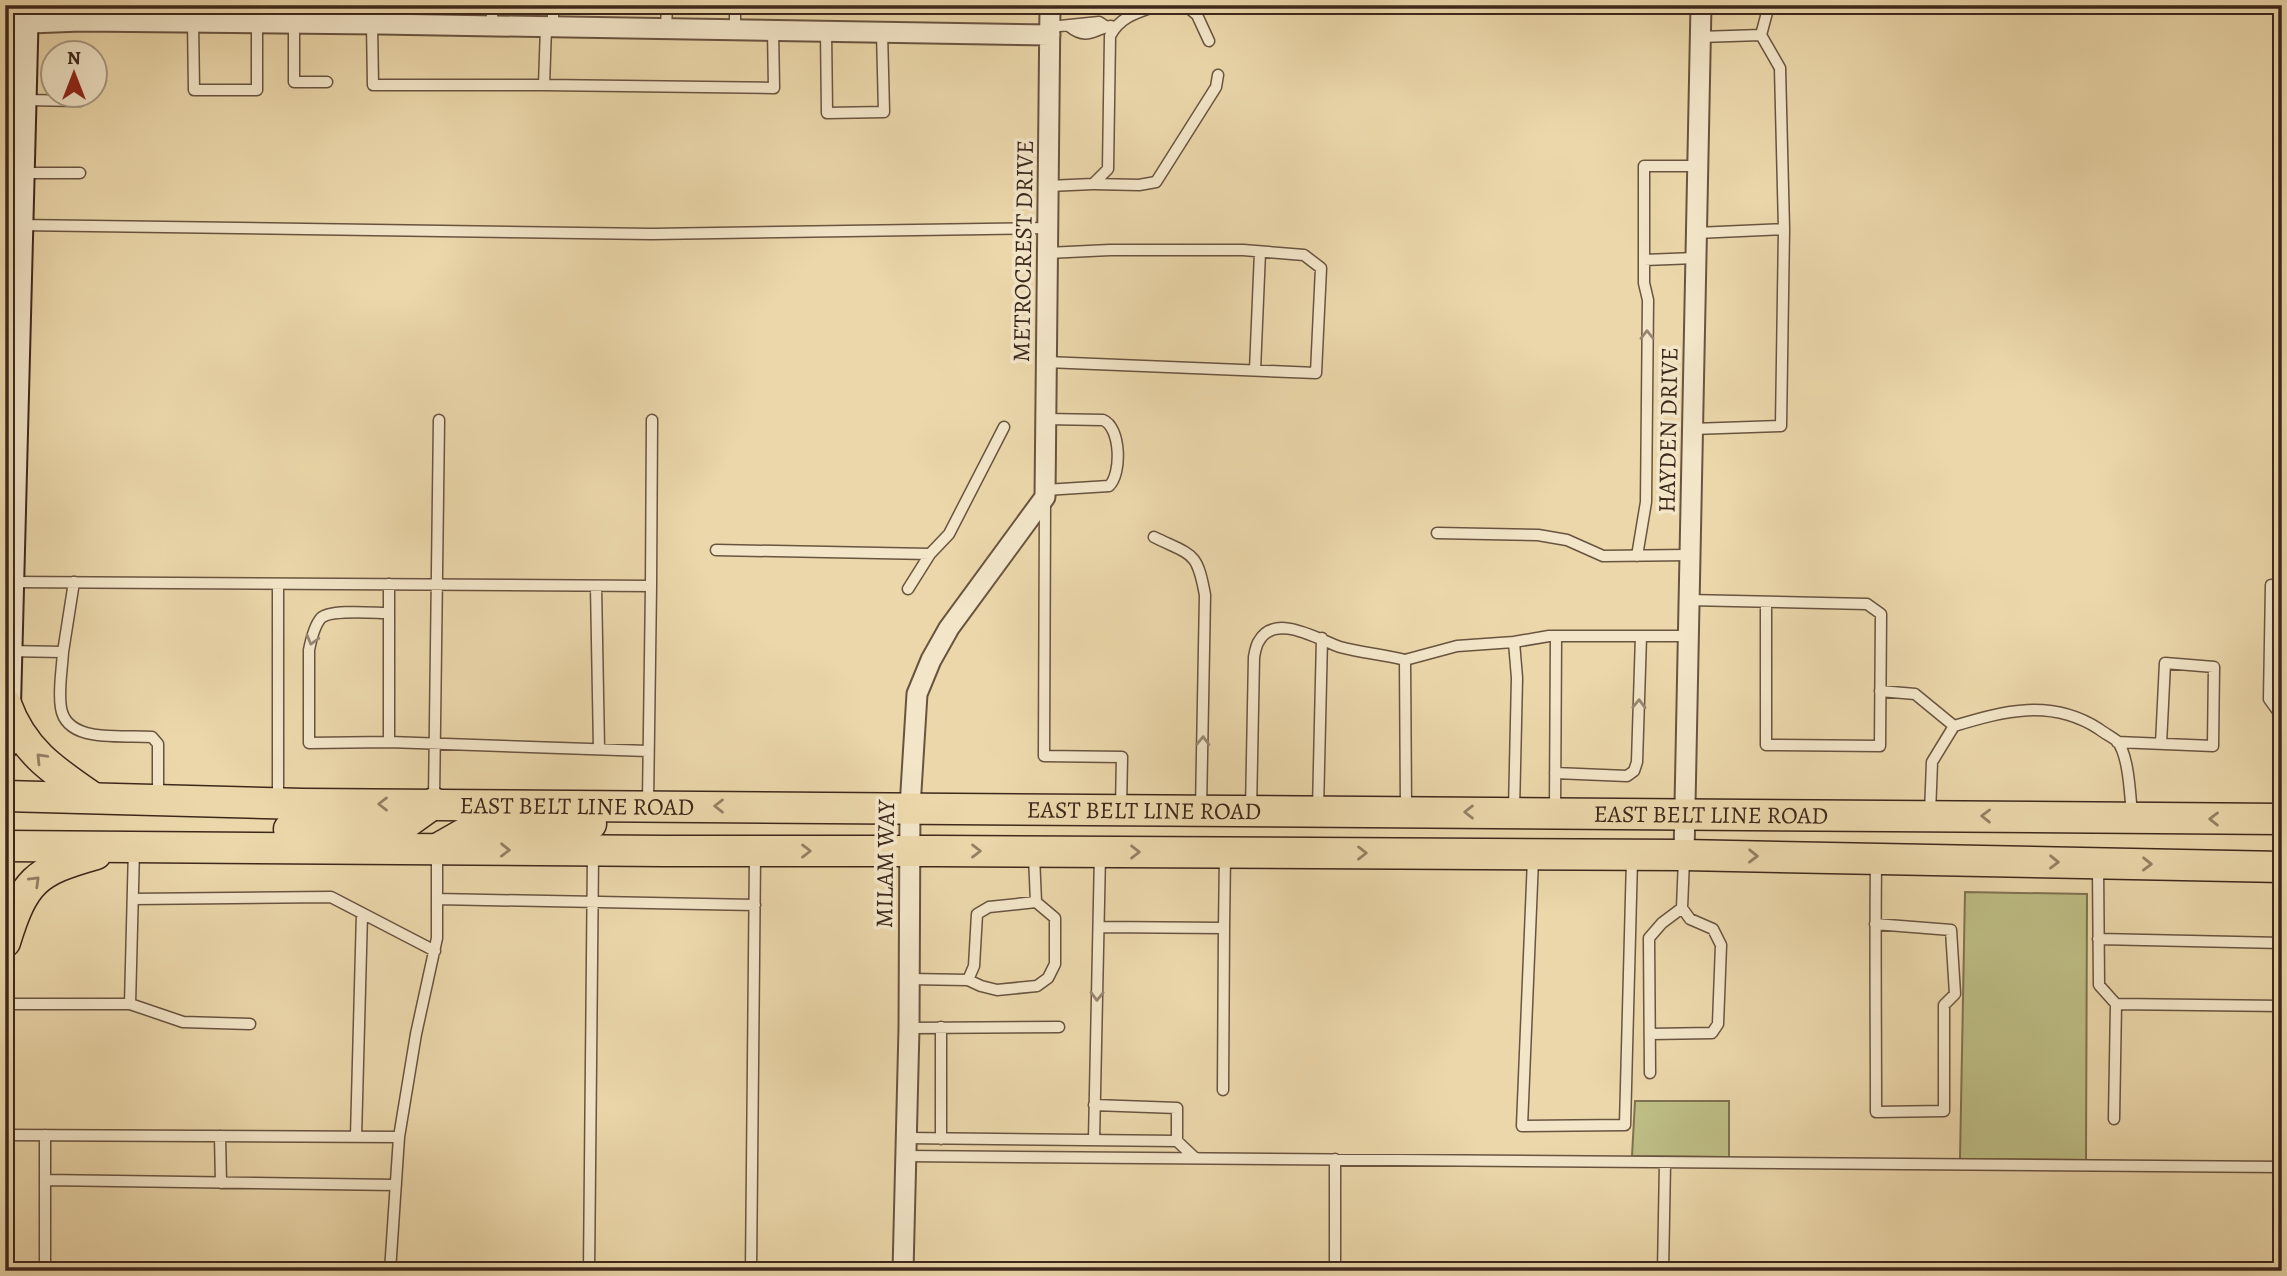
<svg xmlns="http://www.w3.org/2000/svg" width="2287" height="1276" font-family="Alegreya,serif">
	<rect width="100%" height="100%" fill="#ebd7aa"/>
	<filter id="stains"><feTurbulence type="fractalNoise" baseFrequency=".00286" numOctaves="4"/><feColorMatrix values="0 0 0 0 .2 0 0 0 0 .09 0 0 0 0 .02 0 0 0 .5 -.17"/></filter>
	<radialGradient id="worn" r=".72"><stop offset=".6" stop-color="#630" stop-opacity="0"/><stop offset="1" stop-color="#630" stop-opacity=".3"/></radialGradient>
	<path fill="#bdbd84" stroke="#7e7250" stroke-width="2" d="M1965 892 2087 894 2086 1160 1960 1159Z
		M1635 1101H1729V1157L1632 1156Z"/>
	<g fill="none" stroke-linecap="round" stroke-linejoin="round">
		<defs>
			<path id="service" d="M206 5 207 22
				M294 5V82H327
				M735 5V30
				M1185 5 1197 15 1209 41
				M193 22 194 90H257V23
				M372 24 373 85H544
				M380 24V5
				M492 26V5
				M546 27 544 85 774 88 773 30
				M553 27V5
				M1050 27 1099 22 1105 26
				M1070 27C1087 41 1096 28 1111 26
				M666 29 667 5
				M826 31 827 113 884 112 882 32
				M1761 35 1780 68 1784 229
				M1700 37 1761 35 1769 5
				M25 100 80 101
				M20 173H80
				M1094 184 1139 185 1156 182 1216 87 1218 75
				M1048 186 1093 184 1108 169 1110 36C1120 16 1139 12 1159 5
				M19 225 652 234 1048 228
				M1644 260V166H1698
				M1046 362 1316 373 1321 268 1304 255 1243 250H1110L1047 253
				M1255 370 1260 252
				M1692 429 1781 426 1784 229 1696 233
				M1045 490 1109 486C1122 474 1121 427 1103 420L1046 419
				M1045 502 1044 756 1122 757 1121 808
				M1437 533 1538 535 1567 540 1603 556 1689 555
				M1154 537C1193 556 1197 551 1205 595L1201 809
				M716 550 930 554
				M1637 556 1646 502 1648 300 1644 283V260L1696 258
				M10 582 651 586 648 802
				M278 584V799
				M389 584V742L648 751
				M2271 585 2269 699 2282 717
				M596 586 599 749
				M651 586 652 420
				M908 589 930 554 949 534 1004 427
				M1688 600 1867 604 1881 614 1880 746 1766 745V602
				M389 613C374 613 331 609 321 618 314 626 311 640 309 650V743L389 742
				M1514 642 1549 636H1688
				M8 651 63 652C62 670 58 691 61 708 67 745 125 734 152 737L158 744V798
				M63 652 74 582
				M1405 660 1457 646 1514 642 1517 678 1514 810
				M1880 691 1915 694 1954 726 1932 762 1930 813
				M1954 726C2004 711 2051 698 2099 729 2104 733 2112 737 2117 741 2129 755 2130 796 2132 814
				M2117 742 2213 746 2214 667 2165 663 2161 744
				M1555 773 1627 776 1634 771 1637 762 1641 636
				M434 799 439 420
				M1318 809 1322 638
				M1251 810 1254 657C1255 652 1256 645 1259 641 1275 612 1319 640 1340 647 1361 653 1383 654 1405 660L1406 810
				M1555 810 1556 636
				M1533 859 1522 1126 1625 1125 1632 859
				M2098 867 2099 985 2116 1004 2282 1006
				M133 899 331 897 435 951
				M437 899 755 905
				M1875 924 1951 930 1955 994 1944 1005V1111L1876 1112C1876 1029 1875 946 1876 863
				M1099 927 1224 928 1225 854
				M2098 939 2282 943
				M909 979 968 980 981 986 997 990 1037 986 1048 978 1055 964V918L1036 902 1034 856
				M968 980 974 966 977 914 989 907 1036 902
				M5 1004H130L134 849
				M130 1004 183 1022 250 1024
				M909 1028 1059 1027
				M1650 1034 1712 1033 1718 1024 1721 945 1713 929 1690 919 1682 908
				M1650 1073 1649 938 1662 923 1682 908 1684 859
				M1223 1090 1224 928
				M1094 1105 1177 1108V1141
				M2114 1119 2116 1004
				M5 1135 399 1137
				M45 1135V1271
				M220 1136 221 1183
				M356 1137 362 913
				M905 1138 1177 1141 1195 1158
				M941 1139V1027
				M1094 1140 1100 854
				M905 1156 2282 1167
				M45 1180 396 1185
				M390 1271 399 1137 416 1034 437 938V853
				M589 1271 593 855
				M751 1271 755 855
				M1335 1271V1159
				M1663 1271 1665 1163"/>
			<path id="minor" d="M5 24 81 21 380 24 1050 35
				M1684 855 1701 5
				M903 1271 909 1028 910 807 917 694 931 660 949 628 1045 497 1050 5"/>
			<path id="secondary" d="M5 744 24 5"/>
			<g id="primary">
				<path d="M6 704C22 750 54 771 92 797"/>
				<path id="s1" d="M5 796 303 804 2282 819"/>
				<path d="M289 829 402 826 434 803"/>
				<path d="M5 846 664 851H935L1684 855 2282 867"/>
				<path d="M437 849 481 824 526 826 591 824"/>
				<path d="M5 942C24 881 35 871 96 854"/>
			</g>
		</defs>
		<use href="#service" stroke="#695440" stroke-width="13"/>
		<use href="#minor" stroke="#695440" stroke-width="23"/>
		<use href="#secondary" stroke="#3e281c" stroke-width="32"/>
		<use href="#primary" stroke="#3e281c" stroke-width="33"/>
		<use href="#service" stroke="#f2e5c8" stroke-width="10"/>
		<use href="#minor" stroke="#f2e5c8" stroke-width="19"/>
		<use href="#secondary" stroke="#f2e5c8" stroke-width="28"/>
		<use href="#primary" stroke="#ebd7aa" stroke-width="30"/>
	</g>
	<defs><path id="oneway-chevron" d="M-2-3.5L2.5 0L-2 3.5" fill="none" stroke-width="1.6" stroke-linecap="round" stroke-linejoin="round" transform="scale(1.75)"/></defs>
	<g stroke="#988672">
		<use href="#oneway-chevron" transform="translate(1647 335) rotate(-90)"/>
		<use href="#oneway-chevron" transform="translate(312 640) rotate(106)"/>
		<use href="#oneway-chevron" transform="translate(1639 704) rotate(-88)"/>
		<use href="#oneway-chevron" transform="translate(1203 741) rotate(-88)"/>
		<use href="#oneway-chevron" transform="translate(1097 996) rotate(91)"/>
	</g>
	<g stroke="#948063">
		<use href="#oneway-chevron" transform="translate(41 758) rotate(-134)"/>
		<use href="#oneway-chevron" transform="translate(383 804) rotate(180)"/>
		<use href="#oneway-chevron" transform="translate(719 806) rotate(-180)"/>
		<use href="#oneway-chevron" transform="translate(1469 812) rotate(-180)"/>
		<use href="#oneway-chevron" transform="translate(1986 816) rotate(-179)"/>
		<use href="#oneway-chevron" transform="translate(2214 819) rotate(-179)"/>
		<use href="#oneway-chevron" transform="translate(505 850) rotate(1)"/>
		<use href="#oneway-chevron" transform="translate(806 851)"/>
		<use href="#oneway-chevron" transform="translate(976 851)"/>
		<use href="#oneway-chevron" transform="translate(1135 852)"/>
		<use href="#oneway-chevron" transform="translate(1362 853)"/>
		<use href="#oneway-chevron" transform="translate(1753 856) rotate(1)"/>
		<use href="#oneway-chevron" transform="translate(2054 862) rotate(1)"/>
		<use href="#oneway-chevron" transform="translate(2147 864) rotate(1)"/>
		<use href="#oneway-chevron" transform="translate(35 881) rotate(-44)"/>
	</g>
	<g text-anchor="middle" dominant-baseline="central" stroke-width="7" stroke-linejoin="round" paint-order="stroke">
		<g font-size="24" fill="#3e281c" stroke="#f2e5c8">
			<text transform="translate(1023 251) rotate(-89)">METROCREST DRIVE</text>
			<text transform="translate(1668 430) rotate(-89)">HAYDEN DRIVE</text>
			<text stroke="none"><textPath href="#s1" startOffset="572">EAST BELT LINE ROAD</textPath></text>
			<text stroke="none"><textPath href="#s1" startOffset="1139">EAST BELT LINE ROAD</textPath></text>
			<text stroke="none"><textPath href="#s1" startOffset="1706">EAST BELT LINE ROAD</textPath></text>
			<text transform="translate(885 864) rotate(-89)">MILAM WAY</text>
		</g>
	</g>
	<rect width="2287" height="1276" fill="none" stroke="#ebd7aa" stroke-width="28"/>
	<rect x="7" y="7" width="2273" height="1262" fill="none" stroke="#3e281c" stroke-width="3.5"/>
	<rect x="14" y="14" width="2259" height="1248" fill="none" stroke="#3e281c" stroke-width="2"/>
	<g transform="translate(74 74)"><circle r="33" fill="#f2e5c8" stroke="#aa9983" stroke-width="2"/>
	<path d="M0-5L12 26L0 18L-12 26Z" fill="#8f2418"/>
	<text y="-10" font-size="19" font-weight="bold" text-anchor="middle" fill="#3e281c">N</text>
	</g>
	<rect width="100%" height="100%" filter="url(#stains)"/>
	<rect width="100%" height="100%" fill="url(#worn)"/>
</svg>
